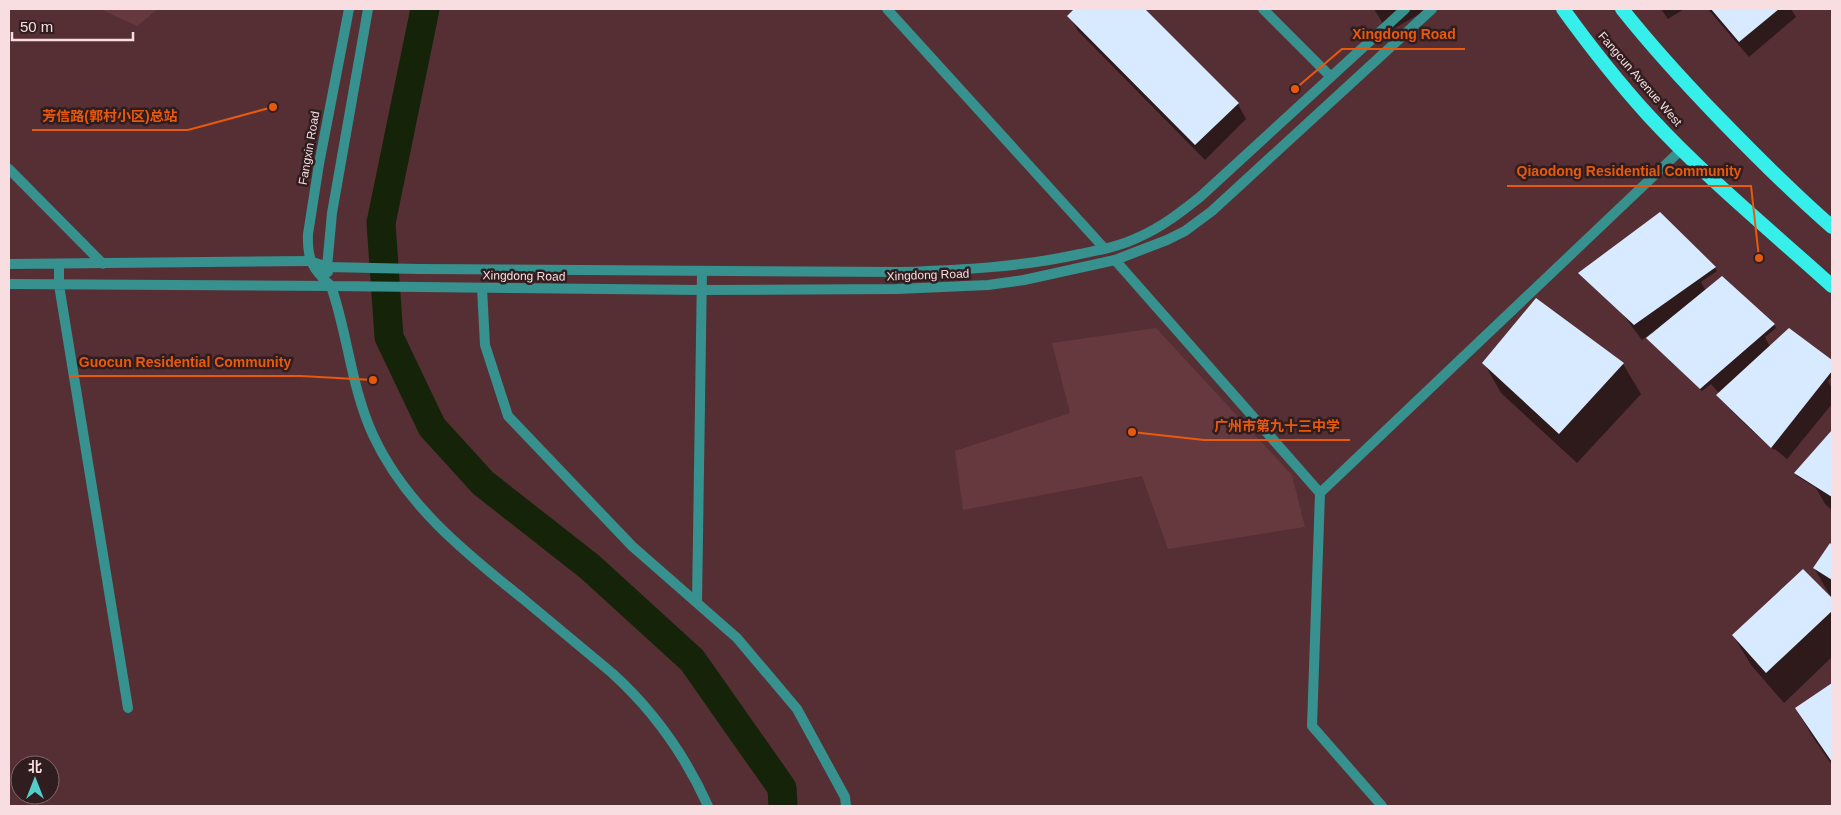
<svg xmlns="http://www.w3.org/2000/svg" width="1841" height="815" font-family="Arial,'Noto Sans SC',sans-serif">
	<rect width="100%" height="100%" fill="#562f34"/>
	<path fill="#66393e" d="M100 9H158L137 26Z
		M1156 328 1292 475 1305 527 1168 549 1142 476 963 510 955 451 1070 413 1052 343Z"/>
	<path fill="#0007" d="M1076 9H1143L1238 104 1246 119 1205 160 1078 31 1069 16Z
		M1374 9H1428L1388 32Z
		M1661 9H1684L1668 19Z
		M1708 9H1791L1796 17 1749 57Z
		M1715 268 1717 271 1701 282 1706 291 1774 324 1776 328 1765 337 1770 347 1789 329 1832 362V376L1828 381 1832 389V404L1787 459 1775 449 1774 450 1750 429 1719 398 1717 395 1719 393 1711 384 1702 391 1650 341 1652 335 1651 333 1642 340 1619 309Z
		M1484 363 1623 364 1641 394 1577 463 1501 393Z
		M1832 432V510L1825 504 1816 488 1797 476 1796 473Z
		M1830 544 1832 546V657L1784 703 1751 665 1733 635 1831 597 1814 568Z
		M1832 684V765L1814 739 1796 709Z"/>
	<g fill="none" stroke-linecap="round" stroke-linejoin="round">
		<path stroke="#152409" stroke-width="29" d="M425 9 381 223 389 337 432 427 483 483 590 567 692 660 782 788 783 806"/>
	</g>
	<path fill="#d8eaff" d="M1074 9H1145L1239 103 1195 145 1067 16Z
		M1711 9H1779L1739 42Z
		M1660 212 1716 267 1634 325 1578 273Z
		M1722 276 1775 324 1700 389 1646 338Z
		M1536 298 1624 363 1559 434 1482 363Z
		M1789 328 1832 360V371L1771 448 1716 395Z
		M1832 430V497L1794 473Z
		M1830 543 1832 545V580L1813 568Z
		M1803 569 1832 598V611L1766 673 1732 635Z
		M1832 683V762L1795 708Z"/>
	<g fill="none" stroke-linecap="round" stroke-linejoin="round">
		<path stroke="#37918e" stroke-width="10" d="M887 9 1104 248
			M1263 9 1331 77
			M9 169 103 264
			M1115 260 1320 493
			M9 264 310 261
			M59 264V285L128 708
			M9 284 331 286C348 335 351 387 373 435 404 503 464 552 522 598 552 623 582 648 612 673 653 710 685 755 708 806
			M482 288 485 345 508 416 632 546 737 638 797 709 845 797 846 806
			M697 603 702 271
			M1382 806 1312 726 1320 493 1682 149"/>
		<path stroke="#37918e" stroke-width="10" d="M310 261 327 267 419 269 901 272C962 270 1021 267 1080 254 1100 250 1121 246 1139 237 1162 227 1181 212 1200 197L1405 9
			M328 272 327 267 332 213 368 9
			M331 286 702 290 897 289 988 285 1024 280 1115 260 1167 240 1185 231 1212 211 1432 9
			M331 286C312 269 307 259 308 234L319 164 349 9"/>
		<path stroke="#36eeea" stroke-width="14" d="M1563 9C1589 45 1618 82 1648 115 1705 177 1770 230 1832 286
			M1622 9C1653 48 1687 85 1722 121 1757 157 1794 194 1832 227"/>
	</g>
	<g text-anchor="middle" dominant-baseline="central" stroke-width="5" stroke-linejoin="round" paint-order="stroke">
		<g font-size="12" fill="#f8dee0" stroke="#301d1f">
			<text transform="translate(1640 79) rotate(49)">Fangcun Avenue West</text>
			<text transform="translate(309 148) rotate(-80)">Fangxin Road</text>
			<text transform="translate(928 275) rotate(-2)">Xingdong Road</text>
			<text transform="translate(524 276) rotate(1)">Xingdong Road</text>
		</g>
	</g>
	<path fill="none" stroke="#e8590c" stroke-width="2" d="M1295 89L1342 49H1465M273 107L188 130H32M1759 258L1751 186H1507M373 380L301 376H69M1132 432L1204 440H1350"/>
	<g fill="#e8590c" stroke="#301d1f" stroke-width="2">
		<circle cx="1295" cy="89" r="5"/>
		<circle cx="273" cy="107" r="5"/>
		<circle cx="1759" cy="258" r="5"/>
		<circle cx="373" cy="380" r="5"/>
		<circle cx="1132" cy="432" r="5"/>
	</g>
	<g font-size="14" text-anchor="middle" font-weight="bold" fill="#e8590c" stroke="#301d1f" stroke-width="5" stroke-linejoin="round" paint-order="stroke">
		<text x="1404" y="39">Xingdong Road</text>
		<text x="110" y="121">芳信路(郭村小区)总站</text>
		<text x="1629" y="176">Qiaodong Residential Community</text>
		<text x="185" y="367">Guocun Residential Community</text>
		<text x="1277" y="431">广州市第九十三中学</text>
	</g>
	<rect width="1841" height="815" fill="none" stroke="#f8dee0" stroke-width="20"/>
	<g transform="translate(35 780)"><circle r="24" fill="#301d1f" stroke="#806a6c"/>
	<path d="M0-4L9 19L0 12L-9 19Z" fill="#53cdca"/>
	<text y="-8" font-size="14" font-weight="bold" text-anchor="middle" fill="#f8dee0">北</text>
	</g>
	<path d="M12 32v8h121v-8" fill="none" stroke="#f8dee0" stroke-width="2.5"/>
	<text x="20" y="32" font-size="15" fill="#f8dee0" stroke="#301d1f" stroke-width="4" paint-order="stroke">50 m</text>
</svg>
